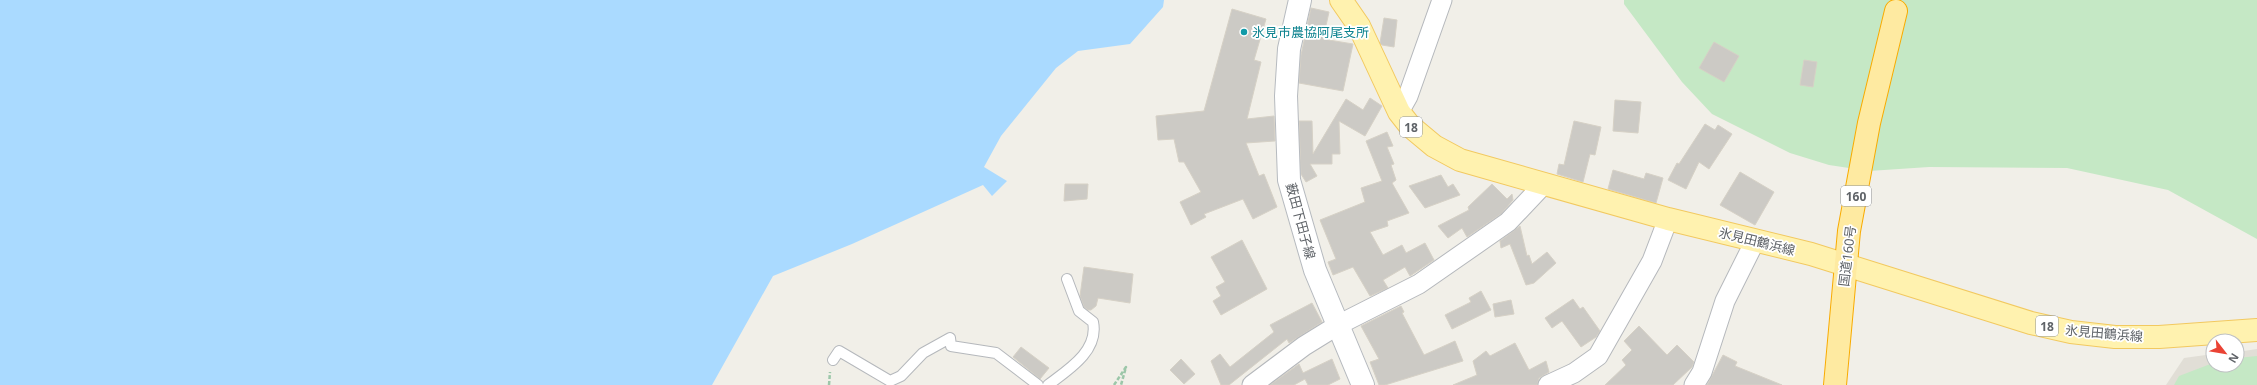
<svg xmlns="http://www.w3.org/2000/svg" width="2257" height="385" font-family="'Noto Sans','Noto Sans JP',sans-serif">
	<rect width="100%" height="100%" fill="#f1efe8"/>
	<path fill="#e1ded6" d="M2257 349V385H2166L2184 358 2213 354V365H2237V352Z"/>
	<path fill="#c5e8c5" d="M1624 0H2257V239L2168 190 2067 168 1929 167 1869 171 1829 165 1790 153 1712 114 1682 82 1624 4Z
		M2257 356V385H2174L2179 376 2213 363V365H2237V358Z"/>
	<path fill="#aadaff" d="M0 0H1164L1163 7 1130 44 1078 51 1056 68 1001 136 984 167 1007 181 992 196 983 185 852 244 773 276 712 385H0Z"/>
	<path fill="#cccac5" stroke="#d6d1c6" d="M1311 8 1329 12 1323 39 1353 44 1343 91 1299 83 1301 55Z
		M1232 9 1266 19 1254 60 1261 62 1247 119 1274 116 1275 141 1246 143 1259 176 1264 174 1277 207 1253 219 1243 199 1204 214 1206 217 1191 225 1180 202 1201 192 1184 162H1179L1174 139 1158 140 1156 116 1204 111Z
		M1384 18 1397 20 1394 47 1382 45 1380 43Z
		M1714 42 1739 56 1724 82 1699 68Z
		M1804 60 1817 62 1813 87 1800 85Z
		M1370 98 1382 106 1365 136 1339 121 1340 154H1332V164H1310L1317 176 1306 182 1301 174 1299 121H1312L1313 154 1346 99 1363 110Z
		M1615 100 1641 102 1638 133 1613 131Z
		M1574 121 1601 127 1595 155 1590 154 1583 182 1557 174 1559 164 1564 165Z
		M1705 124 1715 130 1718 125 1732 134 1709 169 1699 162 1686 189 1668 180 1677 163 1679 164Z
		M1387 132 1393 146 1387 147 1394 164 1391 165 1396 180 1392 183 1409 213 1387 221 1388 226 1370 232 1383 255 1402 245 1406 253 1425 243 1434 260 1410 276 1405 267 1383 280 1388 288 1370 296 1353 267 1333 275 1328 262 1336 259 1320 220 1365 202 1361 188 1382 181 1366 141Z
		M1613 170 1644 179 1646 173 1663 178 1656 203 1608 189Z
		M1740 172 1774 192 1755 225 1720 205Z
		M1441 175 1448 187 1453 184 1460 195 1425 208 1409 186Z
		M1065 184H1088L1087 199 1064 201Z
		M1492 184 1507 199 1512 194 1513 200 1501 214 1467 237 1462 228 1448 238 1438 226 1469 210 1468 207Z
		M1520 226 1527 256 1529 255 1532 264 1547 252 1556 263 1534 283 1526 285 1510 244 1501 248 1500 241Z
		M1242 240 1267 289 1221 315 1213 301 1221 296 1216 287 1225 282 1211 257Z
		M1084 267 1133 274 1130 303 1098 298 1096 306 1091 310H1088L1084 307 1080 296Z
		M1481 291 1491 310 1452 329 1445 315 1471 302 1469 298Z
		M1573 299 1580 309 1583 307 1600 331 1596 337 1581 347 1562 321 1552 328 1545 318Z
		M1511 300 1514 314 1495 317 1493 304Z
		M1312 303 1322 322 1289 343 1287 339 1229 385H1221L1211 361 1220 354 1230 367 1274 332 1270 325Z
		M1401 306 1404 312 1402 313 1424 355 1455 341 1463 361 1385 385H1379L1370 362 1379 359 1361 326Z
		M1639 326 1667 355 1677 345 1694 362 1692 367 1673 385H1605L1626 365 1622 360 1632 350 1624 341Z
		M1515 343 1529 370 1546 361 1549 372 1539 378 1537 385H1453L1477 375 1473 361 1486 351 1490 356Z
		M1021 347 1049 368 1040 379 1013 357Z
		M1723 355 1737 362 1735 366 1782 385H1707Z
		M1181 359 1195 374 1184 384 1170 370Z
		M1332 359 1340 379 1328 385H1308L1305 379 1294 385H1270L1299 364 1303 373Z"/>
	<g fill="none" stroke-linecap="round" stroke-linejoin="round">
		<defs>
			<path id="service" d="M833 360 839 351 890 381 901 376 923 353 950 338 951 346 996 353 1038 385
				M1048 385C1068 370 1099 351 1093 322L1079 311 1067 279"/>
			<path id="minor" d="M1399 112 1408 96 1442 0
				M1252 385 1304 346 1338 325 1419 284 1508 222 1544 184
				M1548 385 1574 373 1598 356 1652 261 1668 219
				M1694 385 1702 372 1725 301 1755 241"/>
			<path id="secondary" d="M1300 0 1289 49 1286 96 1289 180 1315 270 1363 385"/>
			<path id="primary" d="M1341 0 1359 26 1399 112 1410 126 1434 146 1460 160 1668 219 1811 254 2031 323 2071 332 2115 337H2159L2257 330"/>
			<path id="trunk" d="M1835 385 1849 231 1869 123 1896 11"/>
		</defs>
		<use href="#service" stroke="#b5b8bc" stroke-width="12"/>
		<use href="#minor" stroke="#b5b8bc" stroke-width="21"/>
		<use href="#secondary" stroke="#b6babf" stroke-width="24"/>
		<use href="#primary" stroke="#f2c960" stroke-width="24"/>
		<use href="#trunk" stroke="#f9ab00" stroke-width="24"/>
		<path stroke="#9cc7a9" stroke-width="2.5" stroke-dasharray="4 2" stroke-linecap="butt" d="M829 385 830 372
			M1114 385 1126 367 1121 385"/>
		<use href="#service" stroke="#fff" stroke-width="10"/>
		<use href="#minor" stroke="#fff" stroke-width="19"/>
		<use href="#secondary" stroke="#fff" stroke-width="22"/>
		<use href="#primary" stroke="#fff2af" stroke-width="22"/>
		<use href="#trunk" stroke="#feeaa1" stroke-width="22"/>
	</g>
	<circle fill="#0f9aa8" stroke="#fff" stroke-width="1.5" cx="1244" cy="32" r="4"/>
	<g text-anchor="middle" dominant-baseline="central" stroke-width="3.5" stroke-linejoin="round" paint-order="stroke">
		<g fill="#fff" stroke="#8f9295" stroke-width="1">
			<rect x="1400" y="117" width="22" height="20" rx="3"/>
			<rect x="1841" y="186" width="30" height="20" rx="3"/>
			<rect x="2036" y="316" width="22" height="20" rx="3"/>
		</g>
		<g font-size="12" font-weight="bold" fill="#5f6368">
			<text x="1411" y="127">18</text>
			<text x="1856" y="196">160</text>
			<text x="2047" y="326">18</text>
		</g>
		<g font-size="13" fill="#0d838f" stroke="#fff" text-anchor="start">
			<text x="1252" y="32">氷見市農協阿尾支所</text>
		</g>
		<g font-size="13" fill="#5f6368" stroke="#fff">
			<text transform="translate(1301 221) rotate(75)">薮田下田子線</text>
			<text transform="translate(1757 241) rotate(14)">氷見田鶴浜線</text>
			<text transform="translate(1847 256) rotate(-83)">国道160号</text>
			<text transform="translate(2104 333) rotate(5)">氷見田鶴浜線</text>
		</g>
	</g>
	<g transform="translate(2225 353) rotate(121)"><circle r="19" fill="#ffffff" stroke="#bfc1c3"/>
	<path d="M0-3L7 15L0 10L-7 15Z" fill="#ea4335"/>
	<text y="-6" font-size="11" font-weight="bold" text-anchor="middle" fill="#5f6368">N</text>
	</g>
</svg>
